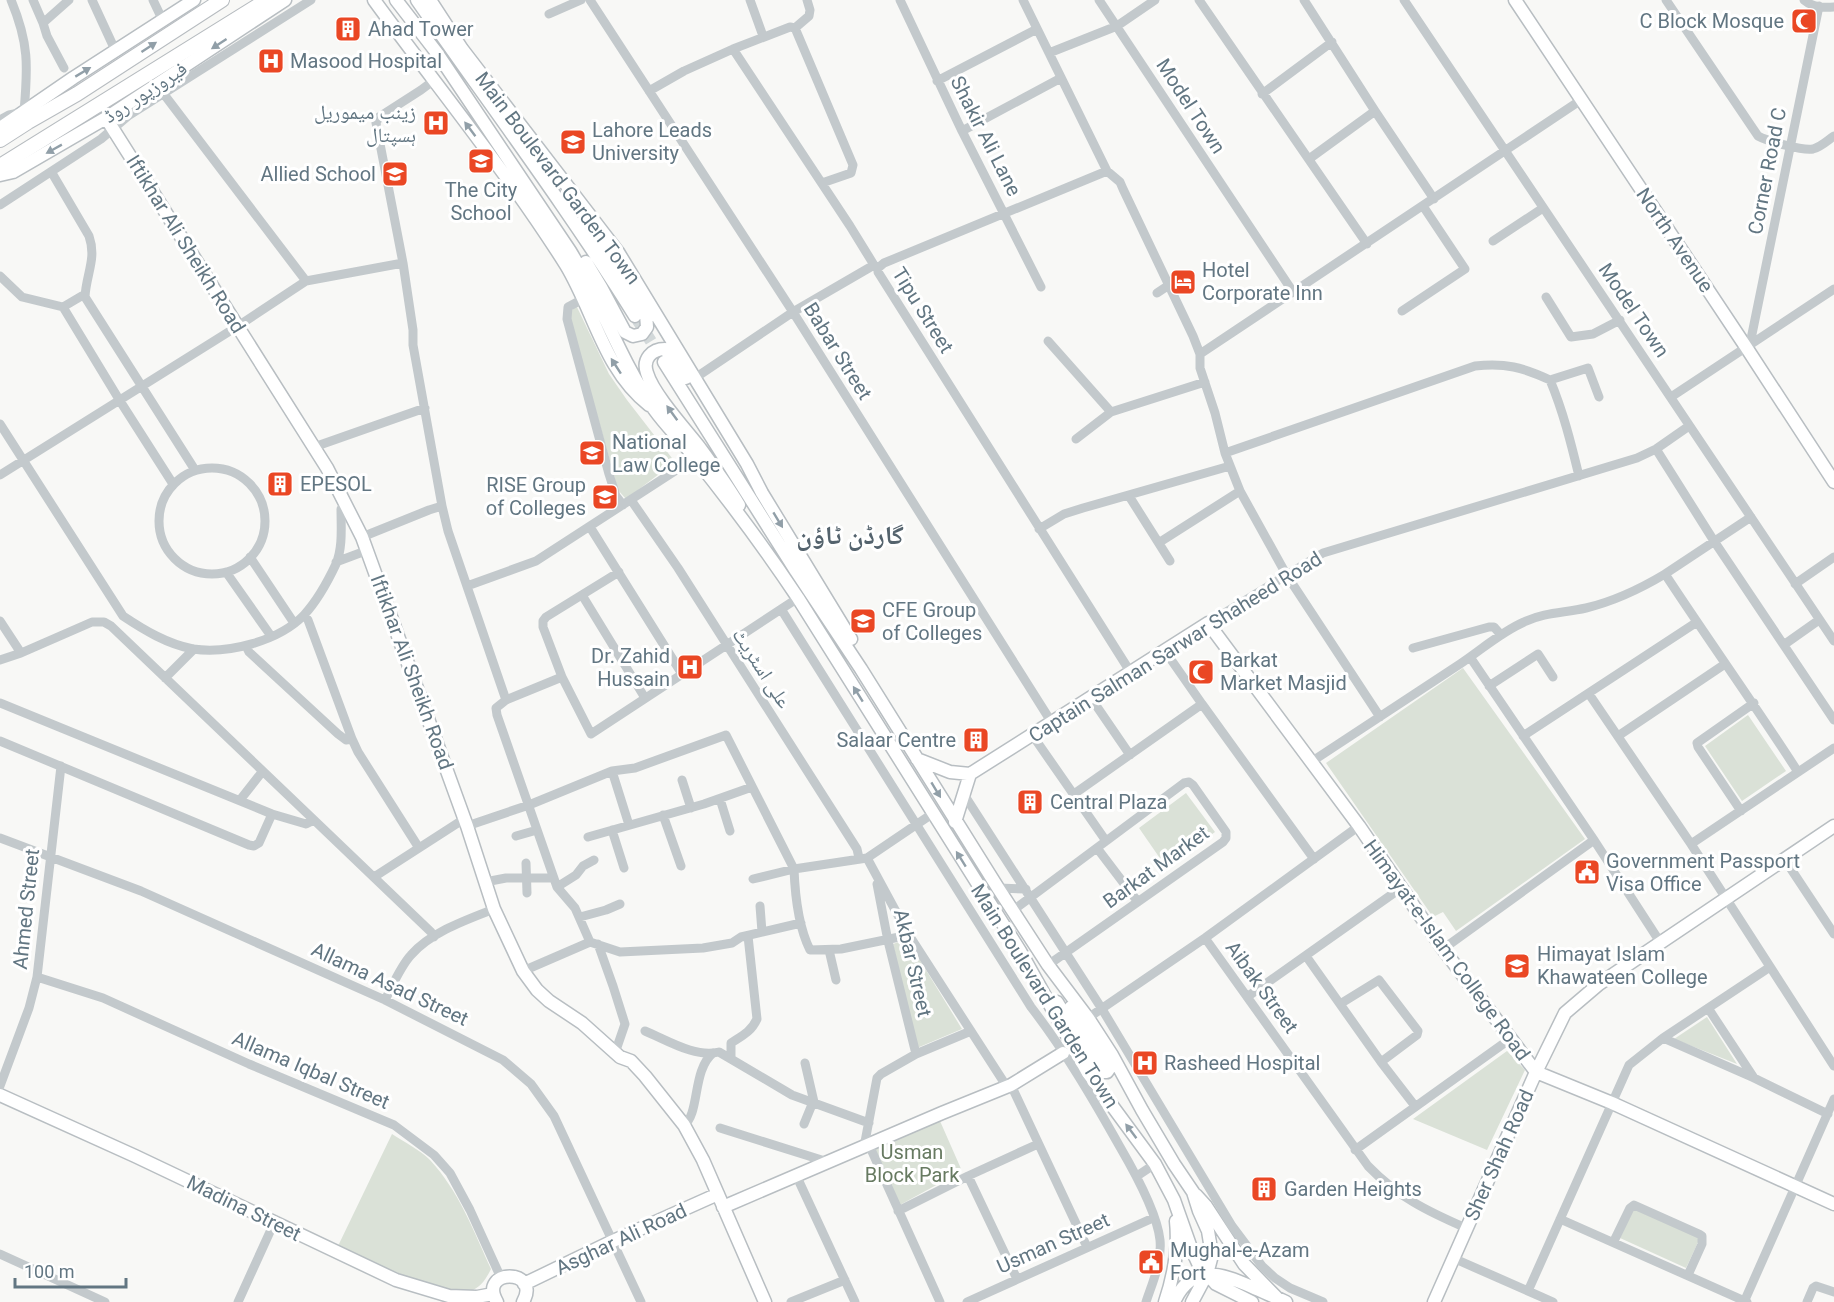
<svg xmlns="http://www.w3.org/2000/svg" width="1834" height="1302" font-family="Roboto,'Noto Naskh Arabic',sans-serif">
	<rect width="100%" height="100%" fill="#f8f8f6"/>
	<path fill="#dae1d7" d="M576 305 609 374 627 400 675 462 626 499 618 490 569 314Z
		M1463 668 1585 839 1456 931 1443 912 1433 917 1326 763Z
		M1748 715 1786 771 1742 801 1705 746Z
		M1186 793 1215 832 1166 867 1139 828Z
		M907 939 962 1029 917 1048 893 944Z
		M1707 1017 1737 1064 1674 1039Z
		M1507 1051 1525 1070 1487 1150 1413 1119Z
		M940 1121 962 1171 898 1206 873 1148Z
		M392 1134C404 1142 420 1150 430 1160 459 1191 474 1232 491 1269 487 1277 482 1286 473 1290 448 1301 364 1257 338 1246Z
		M1634 1208 1700 1238 1686 1268 1620 1238Z"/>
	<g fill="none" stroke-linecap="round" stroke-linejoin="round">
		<path stroke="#d2d8d9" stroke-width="12" stroke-dasharray="12 6" stroke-linecap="butt" d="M635 316 664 362"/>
		<defs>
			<path id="secondary" d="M374 0C438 88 508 173 566 265 594 311 604 370 649 405
				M396 0 437 53 570 251C601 302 620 360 654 409 666 426 682 441 695 458 731 503 766 550 798 598L1020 951 1088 1073 1155 1164 1174 1200 1191 1248 1198 1263 1216 1284 1252 1302
				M417 0C490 105 567 207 635 316
				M430 0 462 49 618 252 747 464 762 493 851 639
				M1515 0 1746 347 1834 482
				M106 118 327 468 362 537 467 826 494 909 523 971 537 990 549 1001 582 1023 620 1057 631 1061 645 1076 684 1125 703 1160 765 1302
				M0 128 73 78 194 0
				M0 175 13 172 106 118 285 0
				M586 262 601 287 625 332 633 336 642 334 647 327 646 314 593 231
				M664 362 796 571 861 669 998 888 1048 965 1088 1018 1112 1055 1142 1110 1174 1164 1193 1192 1199 1211 1208 1231 1212 1255 1207 1274 1192 1302
				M686 378 665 349C652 349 642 359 647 373 653 394 686 430 700 448 714 467 727 485 739 505
				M917 759 950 772 970 774
				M955 822 970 774 1208 623 1359 826 1443 949 1536 1072 1612 1103 1834 1204
				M1057 1002 1098 1070 1101 1072H1107L1109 1069 1108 1064 1071 1007
				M0 1095 135 1156 396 1280 449 1296 477 1297 493 1294
				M1196 1195 1206 1206 1244 1264 1278 1299
				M723 1207 942 1113 1011 1085 1063 1053
				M524 1284 613 1241 718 1194
				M497 1302C477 1268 542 1268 523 1302
				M1165 1302C1174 1275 1179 1249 1176 1221
				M1174 1302C1192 1263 1220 1273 1252 1287 1263 1292 1275 1297 1286 1302
				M1434 1302 1536 1072 1565 1013 1599 984 1834 826"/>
			<path id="primary" d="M0 140 28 122 77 94 222 0
				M0 166 267 0"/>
		</defs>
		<use href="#secondary" stroke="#b8bec2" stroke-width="15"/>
		<use href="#primary" stroke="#b7bcc0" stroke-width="16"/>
		<path stroke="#c3c9cc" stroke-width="9" d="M33 0 43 23
			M92 0 116 52
			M153 0 163 21
			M590 0 793 312 1052 723
			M750 0 763 36
			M900 0 962 131 1041 287
			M1023 0 1107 171 1120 182 1123 189 1193 336 1200 354V368L1215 413 1225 453 1240 491 1286 574 1380 717
			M1099 0 1293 292
			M1199 0 1367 244
			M1304 0 1375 111 1434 199
			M1404 0 1834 641
			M1666 0 1758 136C1767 141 1803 151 1813 149 1821 147 1828 140 1834 136
			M1804 0C1812 7 1824 8 1834 7
			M549 14 581 0
			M795 28 853 165 851 173 822 183
			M733 49 790 27 795 28 809 16 810 10 807 0
			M1049 53 1117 26 1155 0
			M64 68 47 36 43 23 69 0
			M433 81 421 90 379 117 376 123 403 263 413 330V345L442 506 448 531 506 700 562 677
			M937 81 1037 29
			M649 91 684 71 733 49 850 226 874 265 878 268V272L1131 673
			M163 93 306 281
			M1262 94 1332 42
			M0 120 9 115 24 112C28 66 29 43 11 0
			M962 131 1061 78
			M1309 159 1375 111
			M52 173 89 236C97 259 86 274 85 297L195 470
			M0 205 101 139 128 116 311 0
			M1493 241 1543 208
			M878 268 884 263 1107 171
			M0 276 22 297 63 307 85 294
			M1157 293 1169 285
			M1546 297 1571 337 1593 334 1620 320
			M583 299 568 307 567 319 609 474 616 496 623 505
			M63 307 120 401 173 484
			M1402 311 1465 269 1423 206
			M1048 341 1111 412
			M1752 343 1751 339 1819 6
			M1200 354 1581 100
			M695 378 793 312 874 265
			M1550 380 1588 368 1599 397
			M1671 397 1834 289
			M0 424 123 616C144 630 167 644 193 649 229 654 279 641 304 615 317 601 328 581 336 564 343 547 341 527 341 509L346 505
			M1076 439 1111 412 1205 382
			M314 447 425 408
			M1656 449 1714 541 1834 720
			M1225 453 1475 366C1506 363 1522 367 1550 380 1563 411 1571 443 1579 476
			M159 521a53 53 0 1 1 106 0a53 53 0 1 1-106 0Z
			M0 475 238 326 306 281 403 263
			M1129 496 1170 561
			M631 500 678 568 857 849 859 858
			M590 527 682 674
			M1039 529 1064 514 1083 508 1230 466
			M362 537 429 510 442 506
			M1160 542 1240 491
			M250 557 294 623
			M336 562 368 550
			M226 572 271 636
			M619 572 546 617 543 621V627L562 677 591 734 798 598
			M1665 574 1751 517
			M1795 584 1834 557
			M467 586 536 561 695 458
			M582 595 645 698
			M781 609 1031 1007C1065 1051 1093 1099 1120 1147 1134 1171 1157 1212 1160 1240 1162 1262 1153 1281 1146 1302
			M304 615 308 620 352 739
			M0 621 21 653
			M1208 623 1323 553 1637 458 1656 449 1689 426
			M1785 644 1819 620
			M246 646 249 652 338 734 346 740 352 739 358 752 419 848 374 877
			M1413 648 1489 627H1494L1501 635
			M1165 651 1202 704
			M1470 657 1594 840 1660 942
			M0 660 21 653 92 622H104L111 626 314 820
			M165 678 194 649
			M1489 686 1538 654 1553 677
			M1589 694 1691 844 1834 1066
			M1091 698 1130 755
			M506 700 496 708 497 715 557 887 575 908 590 942
			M0 703 272 814 306 824 314 820 431 932 434 937
			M1033 736 1106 841
			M1523 736 1697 622
			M1618 736 1725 664
			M0 741 249 845 254 846 259 843 272 814
			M1311 762C1361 729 1410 697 1460 664 1481 650 1501 632 1524 622 1545 612 1565 613 1586 608 1615 601 1640 589 1665 574 1709 641 1755 705 1798 772
			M612 771 629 825
			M682 780 691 808
			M963 793 1102 1009 1232 1226 1262 1266 1275 1278 1290 1288 1323 1302
			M1074 794 1202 704 1314 859
			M720 799 730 831
			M240 800 262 772
			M1741 811 1698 747 1697 743 1754 703
			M663 815 681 866
			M467 826 529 805 612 771 635 768 726 735 794 869C795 895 798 926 810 950L841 949 909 935
			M612 830 624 868
			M516 836 537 830
			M588 837 704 804 752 787
			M0 838 141 891 385 1000 503 1060 531 1084 554 1116 641 1302
			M1691 844 1834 748
			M419 848 464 819
			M1097 848 1138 902
			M867 858 907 932 1007 1087
			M1785 860 1834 934
			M526 863 527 893
			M753 879 794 869 867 858 932 814
			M485 882 506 878H553
			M877 884 888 941 916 1054
			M557 887 576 875 583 866 594 860
			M998 888 1026 889
			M760 906 762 932
			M1012 911 1184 783 1189 782 1193 785 1226 832V838L1223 842 1048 965
			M580 917 606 910 620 904
			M1205 938 1368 1166C1398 1197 1427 1211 1466 1228
			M598 944 613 986 625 1024 615 1053
			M1443 949 1594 840
			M829 950 836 980
			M1306 956 1381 1062 1415 1106
			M523 971 590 942 620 952 703 948 732 943 741 937 801 923
			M37 977 103 998 249 1064 394 1125 434 1155 450 1173 470 1210 501 1278
			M1247 997 1401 888
			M385 1000C393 985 400 967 411 955 431 932 466 920 494 909
			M1340 1004 1379 980 1418 1031 1417 1035 1381 1062
			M1708 1008 1754 1078
			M1088 1018 1205 938 1359 826
			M645 1031C667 1040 695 1058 719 1052L792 1095 869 1123
			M1663 1038 1754 1078 1828 1114
			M731 1059V1043C742 1036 751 1032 757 1019L748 936
			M805 1063 814 1102
			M1011 1085 1087 1247
			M0 1086 29 1008 37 977 61 766
			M804 1124 813 1102
			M684 1125C700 1114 692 1070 713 1053
			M720 1128 828 1162
			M869 1145 940 1302
			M864 1147 877 1078 881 1074 916 1054 971 1031
			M1355 1150 1510 1039
			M796 1175 855 1302
			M968 1176 1017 1279
			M1137 1176 1155 1164
			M898 1211 968 1176 1038 1144
			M1560 1219 1747 1302
			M1614 1241 1630 1208 1634 1205 1699 1234 1702 1236V1244L1688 1275
			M0 1254 105 1302
			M1453 1258 1553 1302
			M1528 1291 1629 1065 1663 1038 1770 967
			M238 1302 274 1223
			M791 1302 845 1280
			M967 1302 1153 1218
			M1744 1302 1834 1099
			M1807 1302 1813 1288 1816 1286 1834 1292"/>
		<use href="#secondary" stroke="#fff" stroke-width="12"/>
		<use href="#primary" stroke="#fff" stroke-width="14"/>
	</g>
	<defs><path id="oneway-solid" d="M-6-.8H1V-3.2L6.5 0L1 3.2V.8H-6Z" transform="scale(1.5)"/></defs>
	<g fill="#919fa8">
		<use href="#oneway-solid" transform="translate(219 44) rotate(147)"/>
		<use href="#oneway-solid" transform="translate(149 47) rotate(-33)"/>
		<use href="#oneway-solid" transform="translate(83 72) rotate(-31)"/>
		<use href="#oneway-solid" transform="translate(470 129) rotate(-127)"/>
		<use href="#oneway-solid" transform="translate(54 149) rotate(151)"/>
		<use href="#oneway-solid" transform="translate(616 366) rotate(-123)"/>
		<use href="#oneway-solid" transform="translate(672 413) rotate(-126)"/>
		<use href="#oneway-solid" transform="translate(778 520) rotate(59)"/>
		<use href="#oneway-solid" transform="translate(858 694) rotate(-122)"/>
		<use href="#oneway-solid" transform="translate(936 790) rotate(59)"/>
		<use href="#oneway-solid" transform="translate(961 859) rotate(-122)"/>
		<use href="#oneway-solid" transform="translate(1131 1131) rotate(-127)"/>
	</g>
	<defs>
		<symbol id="mosque-square" viewBox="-11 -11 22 22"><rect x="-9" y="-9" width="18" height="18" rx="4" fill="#ea4724" stroke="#fff"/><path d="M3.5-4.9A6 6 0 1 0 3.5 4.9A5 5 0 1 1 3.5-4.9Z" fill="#fff"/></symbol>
		<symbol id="building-square" viewBox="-11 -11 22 22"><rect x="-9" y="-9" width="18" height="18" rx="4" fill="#ea4724" stroke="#fff"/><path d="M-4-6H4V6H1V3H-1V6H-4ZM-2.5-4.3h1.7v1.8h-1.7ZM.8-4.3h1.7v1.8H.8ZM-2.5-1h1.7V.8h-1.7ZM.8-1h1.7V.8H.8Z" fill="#fff"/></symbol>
		<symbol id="hospital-square" viewBox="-11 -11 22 22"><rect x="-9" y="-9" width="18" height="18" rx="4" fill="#ea4724" stroke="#fff"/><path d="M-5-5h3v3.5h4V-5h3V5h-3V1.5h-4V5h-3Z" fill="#fff"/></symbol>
		<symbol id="university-square" viewBox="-11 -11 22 22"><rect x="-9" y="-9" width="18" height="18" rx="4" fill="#ea4724" stroke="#fff"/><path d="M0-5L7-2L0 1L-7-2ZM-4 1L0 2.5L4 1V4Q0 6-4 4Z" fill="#fff"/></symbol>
		<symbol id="school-square" viewBox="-11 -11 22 22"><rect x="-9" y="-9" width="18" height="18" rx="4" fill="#ea4724" stroke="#fff"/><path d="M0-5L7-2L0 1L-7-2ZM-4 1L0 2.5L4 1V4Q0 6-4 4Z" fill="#fff"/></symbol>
		<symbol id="hotel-square" viewBox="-11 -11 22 22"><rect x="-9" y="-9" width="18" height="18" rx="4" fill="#ea4724" stroke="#fff"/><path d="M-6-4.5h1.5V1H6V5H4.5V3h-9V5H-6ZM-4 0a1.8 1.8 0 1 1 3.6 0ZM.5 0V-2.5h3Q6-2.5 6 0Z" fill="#fff"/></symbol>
		<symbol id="civic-square" viewBox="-11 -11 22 22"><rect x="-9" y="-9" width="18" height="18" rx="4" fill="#ea4724" stroke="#fff"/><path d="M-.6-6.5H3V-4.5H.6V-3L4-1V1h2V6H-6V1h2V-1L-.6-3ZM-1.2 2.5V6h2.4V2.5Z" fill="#fff"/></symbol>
	</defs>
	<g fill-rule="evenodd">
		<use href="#mosque-square" x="1789" y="6" width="30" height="30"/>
		<use href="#building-square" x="333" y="14" width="30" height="30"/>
		<use href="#hospital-square" x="256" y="46" width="30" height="30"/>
		<use href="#hospital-square" x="421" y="108" width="30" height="30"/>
		<use href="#university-square" x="558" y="127" width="30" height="30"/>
		<use href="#school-square" x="466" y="146" width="30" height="30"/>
		<use href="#school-square" x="380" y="159" width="30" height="30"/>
		<use href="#hotel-square" x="1168" y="267" width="30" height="30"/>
		<use href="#university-square" x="577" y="438" width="30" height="30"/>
		<use href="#building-square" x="265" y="469" width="30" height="30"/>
		<use href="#university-square" x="590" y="482" width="30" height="30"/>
		<use href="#university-square" x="848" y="606" width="30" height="30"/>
		<use href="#hospital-square" x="675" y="652" width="30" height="30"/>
		<use href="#mosque-square" x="1186" y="657" width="30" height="30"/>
		<use href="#building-square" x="961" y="725" width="30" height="30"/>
		<use href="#building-square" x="1015" y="787" width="30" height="30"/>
		<use href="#civic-square" x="1572" y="857" width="30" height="30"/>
		<use href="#university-square" x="1502" y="951" width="30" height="30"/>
		<use href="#hospital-square" x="1130" y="1048" width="30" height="30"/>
		<use href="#building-square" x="1249" y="1174" width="30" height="30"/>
		<use href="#civic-square" x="1136" y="1247" width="30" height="30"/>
	</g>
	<g text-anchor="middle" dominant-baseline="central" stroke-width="6" stroke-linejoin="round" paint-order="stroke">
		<g font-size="20" fill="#627682" stroke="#fff" text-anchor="start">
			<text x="1784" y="21" text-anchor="end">C Block Mosque</text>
			<text x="368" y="29">Ahad Tower</text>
			<text x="290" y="61">Masood Hospital</text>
			<text x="416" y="112" text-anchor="end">زینب میموریل<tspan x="416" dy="23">ہسپتال</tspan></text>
			<text x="592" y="130">Lahore Leads<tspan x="592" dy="23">University</tspan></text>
			<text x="376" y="174" text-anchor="end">Allied School</text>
			<text x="481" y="190" text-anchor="middle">The City<tspan x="481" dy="23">School</tspan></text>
			<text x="1202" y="270">Hotel<tspan x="1202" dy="23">Corporate Inn</tspan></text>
			<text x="612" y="442">National<tspan x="612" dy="23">Law College</tspan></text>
			<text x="300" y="484">EPESOL</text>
			<text x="586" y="485" text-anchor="end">RISE Group<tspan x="586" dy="23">of Colleges</tspan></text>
			<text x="882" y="610">CFE Group<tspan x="882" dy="23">of Colleges</tspan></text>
			<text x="670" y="656" text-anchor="end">Dr. Zahid<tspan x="670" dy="23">Hussain</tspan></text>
			<text x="1220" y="660">Barkat<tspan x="1220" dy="23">Market Masjid</tspan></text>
			<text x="956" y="740" text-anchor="end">Salaar Centre</text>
			<text x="1050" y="802">Central Plaza</text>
			<text x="1606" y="861">Government Passport<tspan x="1606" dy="23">Visa Office</tspan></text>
			<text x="1537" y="954">Himayat Islam<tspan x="1537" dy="23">Khawateen College</tspan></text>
			<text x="1164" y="1063">Rasheed Hospital</text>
			<text x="1284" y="1189">Garden Heights</text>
			<text x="1170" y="1250">Mughal-e-Azam<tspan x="1170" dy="23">Fort</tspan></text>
		</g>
		<g font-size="20" fill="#627682" stroke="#fff">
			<text transform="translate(145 92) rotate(-33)">فیروزپور روڈ</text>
			<text transform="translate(1191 106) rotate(57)">Model Town</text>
			<text transform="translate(986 136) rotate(63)">Shakir Ali Lane</text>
			<text transform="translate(1767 171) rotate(-79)">Corner Road C</text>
			<text transform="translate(558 178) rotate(53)">Main Boulevard Garden Town</text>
			<text transform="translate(1675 240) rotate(56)">North Avenue</text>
			<text transform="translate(186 244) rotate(58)">Iftikhar Ali Sheikh Road</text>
			<text transform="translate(923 310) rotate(58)">Tipu Street</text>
			<text transform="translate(1634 310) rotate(56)">Model Town</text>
			<text transform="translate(838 351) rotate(58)">Babar Street</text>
			<text transform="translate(1175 647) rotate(-32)">Captain Salman Sarwar Shaheed Road</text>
			<text transform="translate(762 668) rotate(57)">علی اسٹریٹ</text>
			<text transform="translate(412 672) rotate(70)">Iftikhar Ali Sheikh Road</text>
			<text transform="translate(1156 867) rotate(-36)">Barkat Market</text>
			<text transform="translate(26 909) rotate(-84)">Ahmed Street</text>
			<text transform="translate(1447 950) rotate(54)">Himayat-e-Islam College Road</text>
			<text transform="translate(913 963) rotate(77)">Akbar Street</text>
			<text transform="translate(390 984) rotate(25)">Allama Asad Street</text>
			<text transform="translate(1262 987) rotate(54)">Aibak Street</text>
			<text transform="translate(1045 996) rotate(58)">Main Boulevard Garden Town</text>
			<text transform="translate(311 1070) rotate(23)">Allama Iqbal Street</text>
			<text transform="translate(1499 1155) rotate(-66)">Sher Shah Road</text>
			<text transform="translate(244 1208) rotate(26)">Madina Street</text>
			<text transform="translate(621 1239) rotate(-25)">Asghar Ali Road</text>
			<text transform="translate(1053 1243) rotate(-24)">Usman Street</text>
		</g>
		<g font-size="20" fill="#677a61" stroke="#fff">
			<text x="912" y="1152">Usman<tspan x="912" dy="23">Block Park</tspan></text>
		</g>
		<g font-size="26" font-weight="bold" fill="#54636d" stroke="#fff">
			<text x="850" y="535">گارڈن ٹاؤن</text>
		</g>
	</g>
	<path d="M15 1278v9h111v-9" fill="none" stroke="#627682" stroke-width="3"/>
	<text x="24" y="1278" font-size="18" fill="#627682" stroke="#ffffff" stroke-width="4.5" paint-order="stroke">100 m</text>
</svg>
